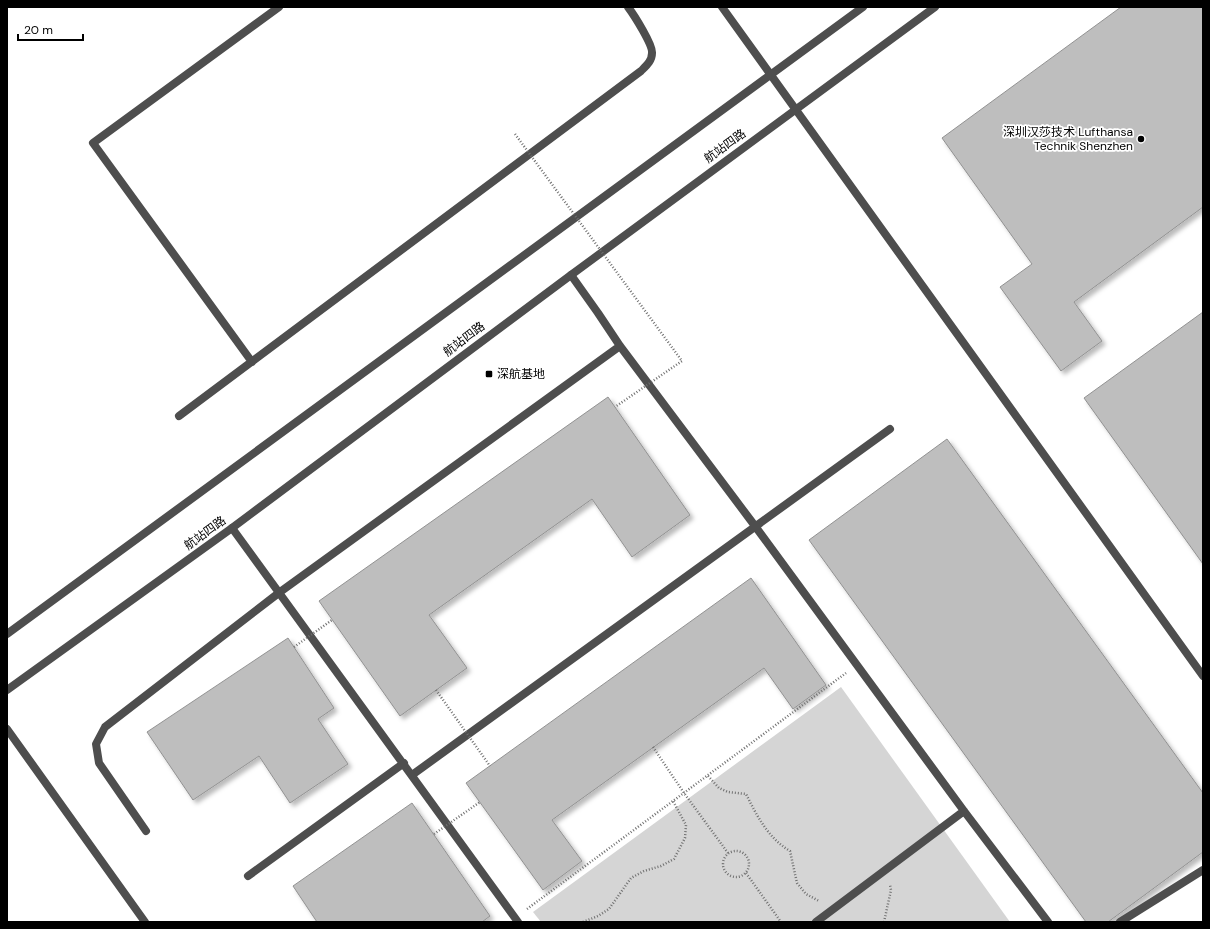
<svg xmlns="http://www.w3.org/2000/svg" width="1210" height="929" font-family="'DM Sans','Noto Sans SC',sans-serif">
	<defs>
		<filter id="shadow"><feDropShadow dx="3.5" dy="3.5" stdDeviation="2" flood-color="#0004"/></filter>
	</defs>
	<rect width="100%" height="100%" fill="#fff"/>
	<path fill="#d5d5d5" d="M841 687 1010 922H541L533 912Z"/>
	<path fill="#bebebe" stroke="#929292" filter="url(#shadow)" d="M1121 7H1203V207L1074 302 1102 341 1061 371 1000 287 1032 264 942 138Z
		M1203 312V564L1084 398Z
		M608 397 690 515 632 557 592 499 429 615 467 668 400 716 319 601Z
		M947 439 1203 793V852L1108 922H1086L809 540Z
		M751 578 826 685 793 709 764 668 552 820 582 861 543 890 466 783Z
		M288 638 334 708 318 719 348 764 290 803 259 756 193 800 147 732Z
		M412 803 490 916 482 922H317L293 886Z"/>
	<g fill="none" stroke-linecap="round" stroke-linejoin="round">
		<path stroke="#707070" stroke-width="2.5" stroke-dasharray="1 2" stroke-linecap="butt" d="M653 747 684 793 728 853
			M708 776 719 788 728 792 746 794C757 816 768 838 790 851L797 883 806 894 819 901
			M723 864a13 13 0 1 1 26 0a13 13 0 1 1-26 0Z
			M746 873 781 922
			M527 909 846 673
			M583 922 598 916 609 909 631 878 644 871 661 866 674 859 685 838 686 825 673 801
			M884 922 891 890 890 885"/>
		<path stroke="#4e4e4e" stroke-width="8" d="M571 275 598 313 620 346 755 526 964 811 1048 922
			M252 362 93 143 279 7
			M179 416 641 71C646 66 652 61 652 53 653 45 634 15 628 7
			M232 528 518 922
			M412 775 890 429
			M146 831 99 763 96 744 105 727 280 592 620 346
			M248 876 404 763
			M816 922 964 811
			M1120 922 1203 870"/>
		<path stroke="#4e4e4e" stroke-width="8" d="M722 7 1203 676
			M7 729 145 922"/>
		<path stroke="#4e4e4e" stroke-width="8" d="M7 634 863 7
			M7 690 232 528 571 275 935 7"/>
		<path stroke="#707070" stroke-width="2.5" stroke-dasharray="1 2" stroke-linecap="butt" d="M515 134 682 361 615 407
			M294 647 332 620
			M436 690 490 766
			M434 834 480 802"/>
	</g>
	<g fill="#000" stroke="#fff" stroke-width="1.5">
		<circle cx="1141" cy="139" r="4"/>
		<rect x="485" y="370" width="8" height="8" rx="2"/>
	</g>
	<g text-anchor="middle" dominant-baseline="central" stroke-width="3.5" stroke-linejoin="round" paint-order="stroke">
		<g font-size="12" fill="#000" stroke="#fff" text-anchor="end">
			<text x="1133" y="132">深圳汉莎技术 Lufthansa<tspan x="1133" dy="14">Technik Shenzhen</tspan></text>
			<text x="497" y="374" text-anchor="start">深航基地</text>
		</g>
		<g font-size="12" fill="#000" stroke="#fff">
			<text transform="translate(725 146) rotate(-36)">航站四路</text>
			<text transform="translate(464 339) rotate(-37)">航站四路</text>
			<text transform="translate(205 533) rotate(-36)">航站四路</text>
		</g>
	</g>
	<rect width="1210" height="929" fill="none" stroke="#000000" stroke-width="16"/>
	<path d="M18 34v6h65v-6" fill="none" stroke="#000000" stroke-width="2"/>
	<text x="24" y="34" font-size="12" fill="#000000" stroke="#ffffff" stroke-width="3" paint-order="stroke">20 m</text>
</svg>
